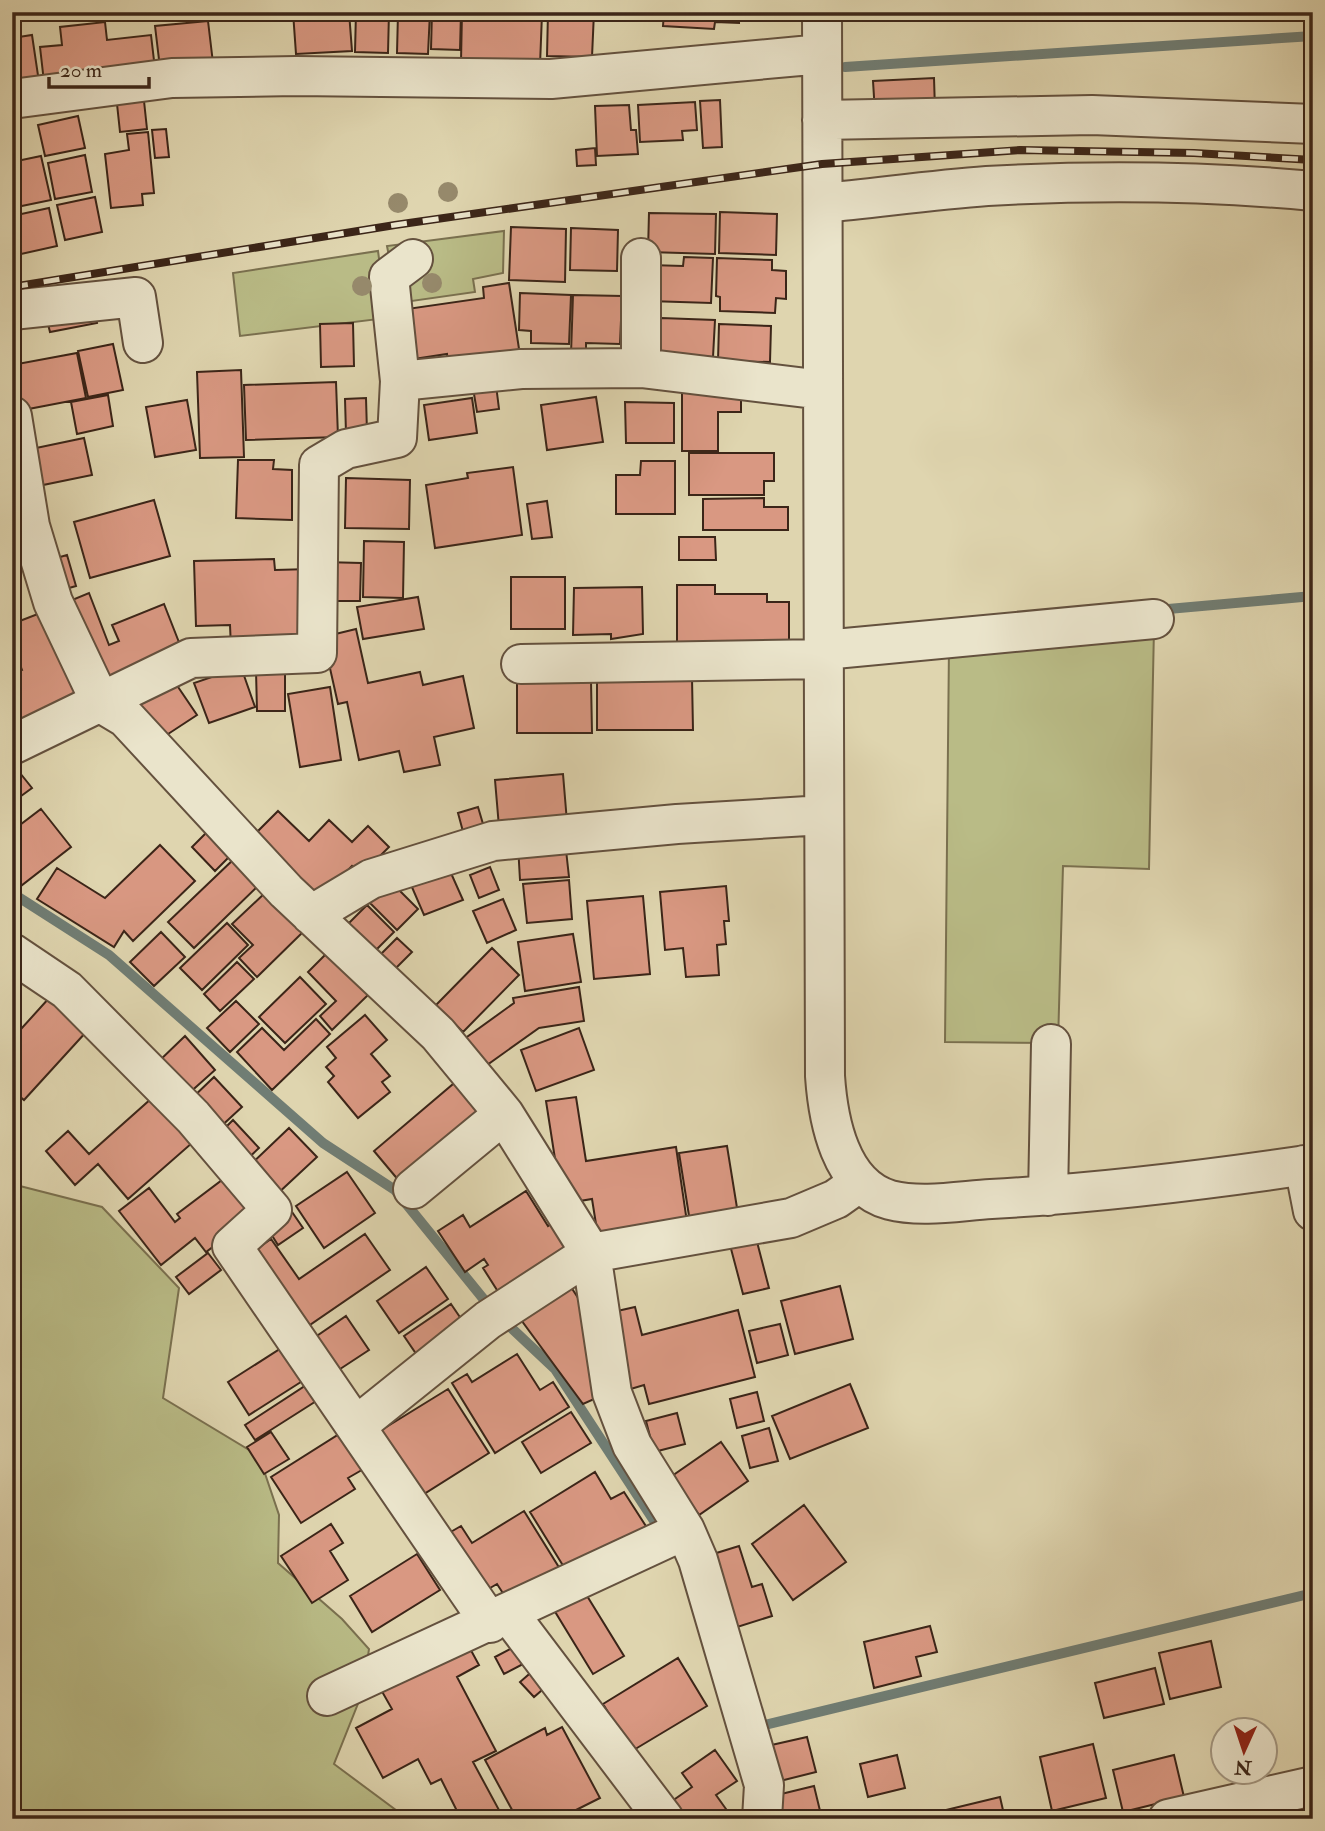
<svg xmlns="http://www.w3.org/2000/svg" width="1325" height="1831" font-family="'IM FELL Double Pica',serif">
	<rect width="100%" height="100%" fill="#dfd5af"/>
	<filter id="stains"><feTurbulence type="fractalNoise" baseFrequency=".00286" numOctaves="4"/><feColorMatrix values="0 0 0 0 .2 0 0 0 0 .09 0 0 0 0 .02 0 0 0 .5 -.17"/></filter>
	<radialGradient id="worn" r=".72"><stop offset=".6" stop-color="#630" stop-opacity="0"/><stop offset="1" stop-color="#630" stop-opacity=".3"/></radialGradient>
	<path fill="#b9bb86" stroke="#7a704f" stroke-width="2" d="M504 231 503 273 473 279 475 292 398 303 387 246Z
		M378 251 387 318 240 336 233 273Z
		M1154 628 1149 869 1063 866 1058 1043 945 1042 949 646Z
		M12 1184 102 1207 179 1288 163 1398 259 1456 279 1515 278 1563 342 1619 369 1649 363 1691 334 1764 408 1819H12Z"/>
	<g fill="none" stroke-linecap="round" stroke-linejoin="round">
		<path stroke="#707d74" stroke-width="10" d="M845 67 1313 36
			M1157 610 1313 596
			M12 893 109 955 323 1143 395 1190 490 1307
			M506 1323 555 1369 662 1533
			M760 1726 1313 1593"/>
	</g>
	<path fill="#d99882" stroke="#3b2518" stroke-width="2" d="M293 12H349L352 51 296 54Z
		M356 12H389L388 53 355 52Z
		M392 12H430L428 54 397 53 398 13Z
		M432 12H461L460 50 431 49Z
		M462 12 542 14 540 65 461 61Z
		M548 12H594L592 57 547 56Z
		M664 12H783L782 20 739 18V23L715 22 714 29 663 26Z
		M208 21 213 63 160 68 155 26Z
		M105 22 107 40 151 35 155 69 44 82 40 47 62 45 60 27Z
		M32 35 39 82 12 85V38Z
		M934 78 935 110 875 113 873 81Z
		M720 100 722 147 703 148 700 101Z
		M144 101 147 129 120 132 117 104Z
		M695 102 697 130 682 131 683 140 640 142 638 105Z
		M629 105 631 130H636L638 154 597 156 595 106Z
		M78 116 85 148 45 156 38 125Z
		M166 129 169 157 155 158 152 130Z
		M148 132 154 193 142 194 143 205 111 208 105 154 129 150 127 134Z
		M595 148 596 165 577 166 576 150Z
		M85 155 92 192 55 199 48 163Z
		M41 156 51 200 12 208V162Z
		M95 197 102 232 65 240 57 205Z
		M49 208 57 246 12 256V216Z
		M720 212 777 214 776 255 719 253Z
		M649 213 716 214 715 254 648 252Z
		M511 227 566 229 565 282 509 280Z
		M571 228 618 230 617 271 570 270Z
		M684 257 713 258 711 303 649 301 650 265 683 266Z
		M717 258 772 260V270L786 271V299L776 298 775 313 720 311V297L716 296Z
		M509 283 521 362 449 372 447 354 414 359 407 309 484 298 483 287Z
		M520 293 571 295 569 344 531 343V331L519 330Z
		M573 295 622 296 620 344 586 343V354H571Z
		M95 310 97 323 50 332 47 320Z
		M661 318 715 320 713 357 660 355Z
		M353 323 354 366 321 367 320 324Z
		M719 324 771 326 770 362 718 361Z
		M113 344 123 390 88 397 78 351Z
		M77 353 86 398 18 411 12 365Z
		M241 370 244 457 200 458 197 372Z
		M336 382 338 437 246 440 244 385Z
		M496 385 499 409 477 412 473 388Z
		M682 385H741V412H718V451H682Z
		M108 395 113 426 77 434 71 402Z
		M596 397 603 442 547 450 541 405Z
		M366 398 367 432 346 433 345 399Z
		M472 398 477 433 429 440 424 405Z
		M187 400 196 450 155 457 146 407Z
		M625 402 674 403V443H626Z
		M84 438 92 475 43 485 36 448Z
		M689 453H774V481H764V495H689Z
		M238 460H274L273 469 292 470V520L236 518Z
		M641 461H675V514H616V475H640Z
		M513 467 522 535 435 548 426 485 468 478 467 473Z
		M346 478 410 480 409 529 345 528Z
		M764 498V507H788V530H703V499Z
		M154 500 170 556 90 578 74 522Z
		M547 501 552 537 532 539 527 504Z
		M679 537H715L716 560H679Z
		M364 541 404 542 403 598 363 597Z
		M67 555 76 586 55 592 46 561Z
		M274 559 275 570 310 569 312 645 231 648 230 625 196 626 194 561Z
		M323 562 361 563 360 601H323Z
		M511 577H565V629H511Z
		M677 585H715V594H767V602H789V646H677Z
		M642 587 643 634 611 639V634L573 635 574 588Z
		M89 593 109 645 119 641 112 625 164 604 182 650 101 686 60 605Z
		M418 597 424 629 363 639 357 607Z
		M48 610 83 700 12 728V674L22 670 12 644V624Z
		M356 629 368 683 420 672 423 685 463 676 474 728 434 737 440 765 404 772 399 751 359 760 347 702 338 704 323 637Z
		M241 667 255 707 209 723 194 683Z
		M285 670V711H257L256 671Z
		M172 678 197 715 162 738 137 702Z
		M597 678H692L693 730H597Z
		M591 681 592 733H517V682Z
		M330 687 341 760 300 767 288 694Z
		M12 763 32 788 17 799 12 793Z
		M563 774 567 822 499 827 495 780Z
		M478 807 486 834 465 839 458 813Z
		M41 809 71 847 17 889 12 883V831Z
		M278 811 309 841 329 820 352 842 368 826 389 847 361 875 352 866 320 899 248 841Z
		M207 832 230 856 215 871 192 847Z
		M565 841 569 877 520 880 518 845Z
		M160 845 195 881 133 941 124 931 114 947 37 899 57 868 105 898Z
		M235 858 260 884 194 948 168 922Z
		M446 862 463 900 424 915 408 878Z
		M490 867 499 890 479 898 470 875Z
		M569 880 572 919 527 923 523 884Z
		M391 882 418 909 397 930 370 903Z
		M726 886 729 921H724L726 944 717 945 719 975 686 977 683 948 665 950 660 892Z
		M266 892 304 931 257 977 239 958 253 945 232 924Z
		M643 896 650 974 594 979 587 901Z
		M503 899 516 930 487 943 473 911Z
		M367 905 394 932 371 955 344 928Z
		M227 923 248 945 202 990 180 968Z
		M161 932 185 957 154 986 130 962Z
		M573 934 581 982 525 991 518 942Z
		M397 938 412 952 390 974 376 959Z
		M492 948 519 975 463 1032 436 1005Z
		M327 953 368 995 332 1030 320 1016 336 1001 308 972Z
		M237 962 254 979 220 1011 204 994Z
		M300 977 326 1004 285 1043 259 1017Z
		M579 987 584 1021 539 1028 480 1070 460 1042 514 1003 513 998Z
		M50 997 87 1031 24 1100 12 1090V1039Z
		M236 1001 259 1024 230 1052 207 1028Z
		M365 1015 387 1040 371 1054 390 1076 382 1082 390 1092 358 1118 328 1082 334 1076 326 1067 336 1058 327 1047Z
		M316 1019 330 1034 272 1090 237 1052 262 1028 284 1050Z
		M579 1028 594 1070 536 1091 521 1050Z
		M185 1036 215 1070 187 1095 157 1063Z
		M214 1077 242 1107 217 1130 189 1101Z
		M459 1079 491 1116 405 1188 374 1151Z
		M576 1097 586 1161 676 1147 688 1229 599 1243 592 1199 562 1204 546 1101Z
		M152 1098 192 1143 128 1199 98 1164 75 1185 46 1151 68 1131 89 1154Z
		M233 1120 259 1148 245 1161 219 1134Z
		M289 1128 317 1157 275 1196 248 1167Z
		M727 1146 738 1214 690 1222 679 1153Z
		M347 1172 375 1213 324 1248 296 1206Z
		M230 1174 259 1212 206 1252 195 1238 161 1265 119 1211 149 1188 175 1222 180 1218 177 1214Z
		M526 1191 548 1226 554 1222 575 1255 504 1301 483 1268 488 1265 484 1259 465 1272 438 1231 463 1215 470 1227Z
		M290 1209 303 1228 278 1245 266 1226Z
		M365 1234 390 1270 301 1331 248 1255 271 1239 299 1279Z
		M756 1238 769 1288 743 1294 730 1245Z
		M208 1253 221 1270 189 1294 176 1277Z
		M426 1267 448 1299 399 1333 377 1301Z
		M567 1281 584 1307 601 1396 583 1404 516 1313Z
		M840 1286 853 1339 795 1354 781 1301Z
		M451 1304 468 1329 421 1361 404 1336Z
		M635 1307 642 1335 738 1310 755 1377 649 1404 644 1385 624 1391 604 1314Z
		M346 1316 369 1350 331 1375 308 1342Z
		M780 1324 788 1355 757 1363 749 1331Z
		M283 1347 304 1380 249 1415 228 1382Z
		M517 1354 540 1390 553 1382 569 1407 495 1453 452 1383 467 1374 472 1382Z
		M311 1382 321 1398 255 1440 245 1425Z
		M850 1384 868 1428 790 1459 772 1416Z
		M448 1389 489 1453 416 1499 375 1434Z
		M757 1392 764 1421 737 1428 730 1399Z
		M571 1412 591 1443 541 1473 522 1442Z
		M677 1413 685 1444 654 1452 646 1421Z
		M769 1428 778 1461 750 1468 742 1436Z
		M344 1431 367 1467 348 1478 355 1489 301 1523 271 1477Z
		M271 1432 289 1459 264 1474 247 1447Z
		M721 1442 748 1481 699 1515 672 1476Z
		M595 1472 611 1499 624 1492 651 1534 567 1572 530 1512Z
		M804 1505 846 1562 793 1600 752 1544Z
		M524 1511 560 1569 508 1601 497 1584 478 1595 442 1537 461 1526 472 1543Z
		M331 1524 343 1543 330 1551 348 1580 312 1603 281 1556Z
		M739 1546 752 1587 762 1584 772 1616 734 1628 710 1555Z
		M417 1554 440 1590 372 1632 350 1596Z
		M584 1591 624 1656 593 1674 554 1610Z
		M930 1626 937 1652 916 1657 921 1676 874 1688 864 1642Z
		M1211 1641 1221 1687 1170 1699 1159 1653Z
		M467 1643 479 1665 457 1677 496 1751 473 1762 499 1810 482 1819H461L441 1779 431 1784 418 1759 383 1778 356 1728 392 1709 380 1688Z
		M516 1646 525 1663 504 1674 495 1657Z
		M678 1658 707 1706 632 1751 603 1704Z
		M1155 1668 1164 1704 1104 1718 1095 1683Z
		M535 1669 549 1684 534 1697 520 1682Z
		M562 1727 600 1798 568 1814 571 1819H517L485 1760 545 1728 547 1735Z
		M807 1737 816 1772 776 1782 767 1746Z
		M1093 1744 1106 1798 1052 1811 1040 1757Z
		M715 1750 737 1781 716 1795 731 1816 673 1819 665 1806 692 1787 682 1773Z
		M897 1755 905 1788 868 1797 860 1764Z
		M1174 1755 1184 1797 1123 1812 1113 1770Z
		M814 1786 822 1819H783L777 1795Z
		M1000 1797 1005 1819H948L946 1810Z"/>
	<g fill="none" stroke-linecap="round" stroke-linejoin="round">
		<defs>
			<path id="minor" d="M822 12 825 1076C828 1120 840 1186 890 1200 921 1208 959 1201 991 1199 1099 1193 1206 1180 1313 1164
				M12 99 172 78 296 76 551 79 822 54
				M822 120 1092 115 1313 124
				M823 203C877 198 932 190 987 186 1095 180 1205 181 1313 191
				M641 258V368
				M12 310 136 297 143 343
				M400 381 521 369 641 368 823 390
				M12 416 30 526 53 602 101 703 126 718 286 891 438 1034 504 1114 591 1253 612 1393 632 1445 685 1530 698 1560 764 1785 762 1819
				M824 650 1154 619
				M521 664 824 659
				M12 745 191 658 317 653 319 465 346 449 397 438 400 381 389 277 413 259
				M311 915 371 879 493 841 677 824 824 815
				M12 953 67 990 193 1117 272 1210 232 1246 490 1623
				M1304 1165 1313 1211
				M413 1189 504 1114
				M1048 1196 1051 1044
				M356 1426 488 1320 591 1253 791 1218 836 1199 860 1182
				M509 1614 664 1819
				M327 1696 685 1530
				M1168 1819 1313 1786"/>
		</defs>
		<use href="#minor" stroke="#64513e" stroke-width="42"/>
		<use href="#minor" stroke="#eae4cb" stroke-width="38"/>
		<defs>
			<path id="rail" d="M12 287 395 225 822 164 1020 150 1194 153 1313 160"/>
		</defs>
		<use href="#rail" stroke="#3b2518" stroke-width="8"/>
		<use href="#rail" stroke="#eae4cb" stroke-width="5" stroke-dasharray="16" stroke-linecap="butt"/>
	</g>
	<g fill="#96896b">
		<circle cx="448" cy="192" r="10"/>
		<circle cx="398" cy="203" r="10"/>
		<circle cx="432" cy="283" r="10"/>
		<circle cx="362" cy="286" r="10"/>
	</g>
	<rect width="1325" height="1831" fill="none" stroke="#dfd5af" stroke-width="42"/>
	<rect x="14" y="14" width="1297" height="1803" fill="none" stroke="#3b2518" stroke-width="3.5"/>
	<rect x="21" y="21" width="1283" height="1789" fill="none" stroke="#3b2518" stroke-width="2"/>
	<g transform="translate(1244 1751) rotate(183)"><circle r="33" fill="#eae4cb" stroke="#a49883" stroke-width="2"/>
	<path d="M0-5L12 26L0 18L-12 26Z" fill="#8f2418"/>
	<text y="-10" font-size="19" font-weight="bold" text-anchor="middle" fill="#3b2518">N</text>
	</g>
	<path d="M49 77v10h100v-10" fill="none" stroke="#3b2518" stroke-width="3.5"/>
	<text x="60" y="77" font-size="21" fill="#3b2518" stroke="#eae4cb" stroke-width="5" paint-order="stroke">20 m</text>
	<rect width="100%" height="100%" filter="url(#stains)"/>
	<rect width="100%" height="100%" fill="url(#worn)"/>
</svg>
